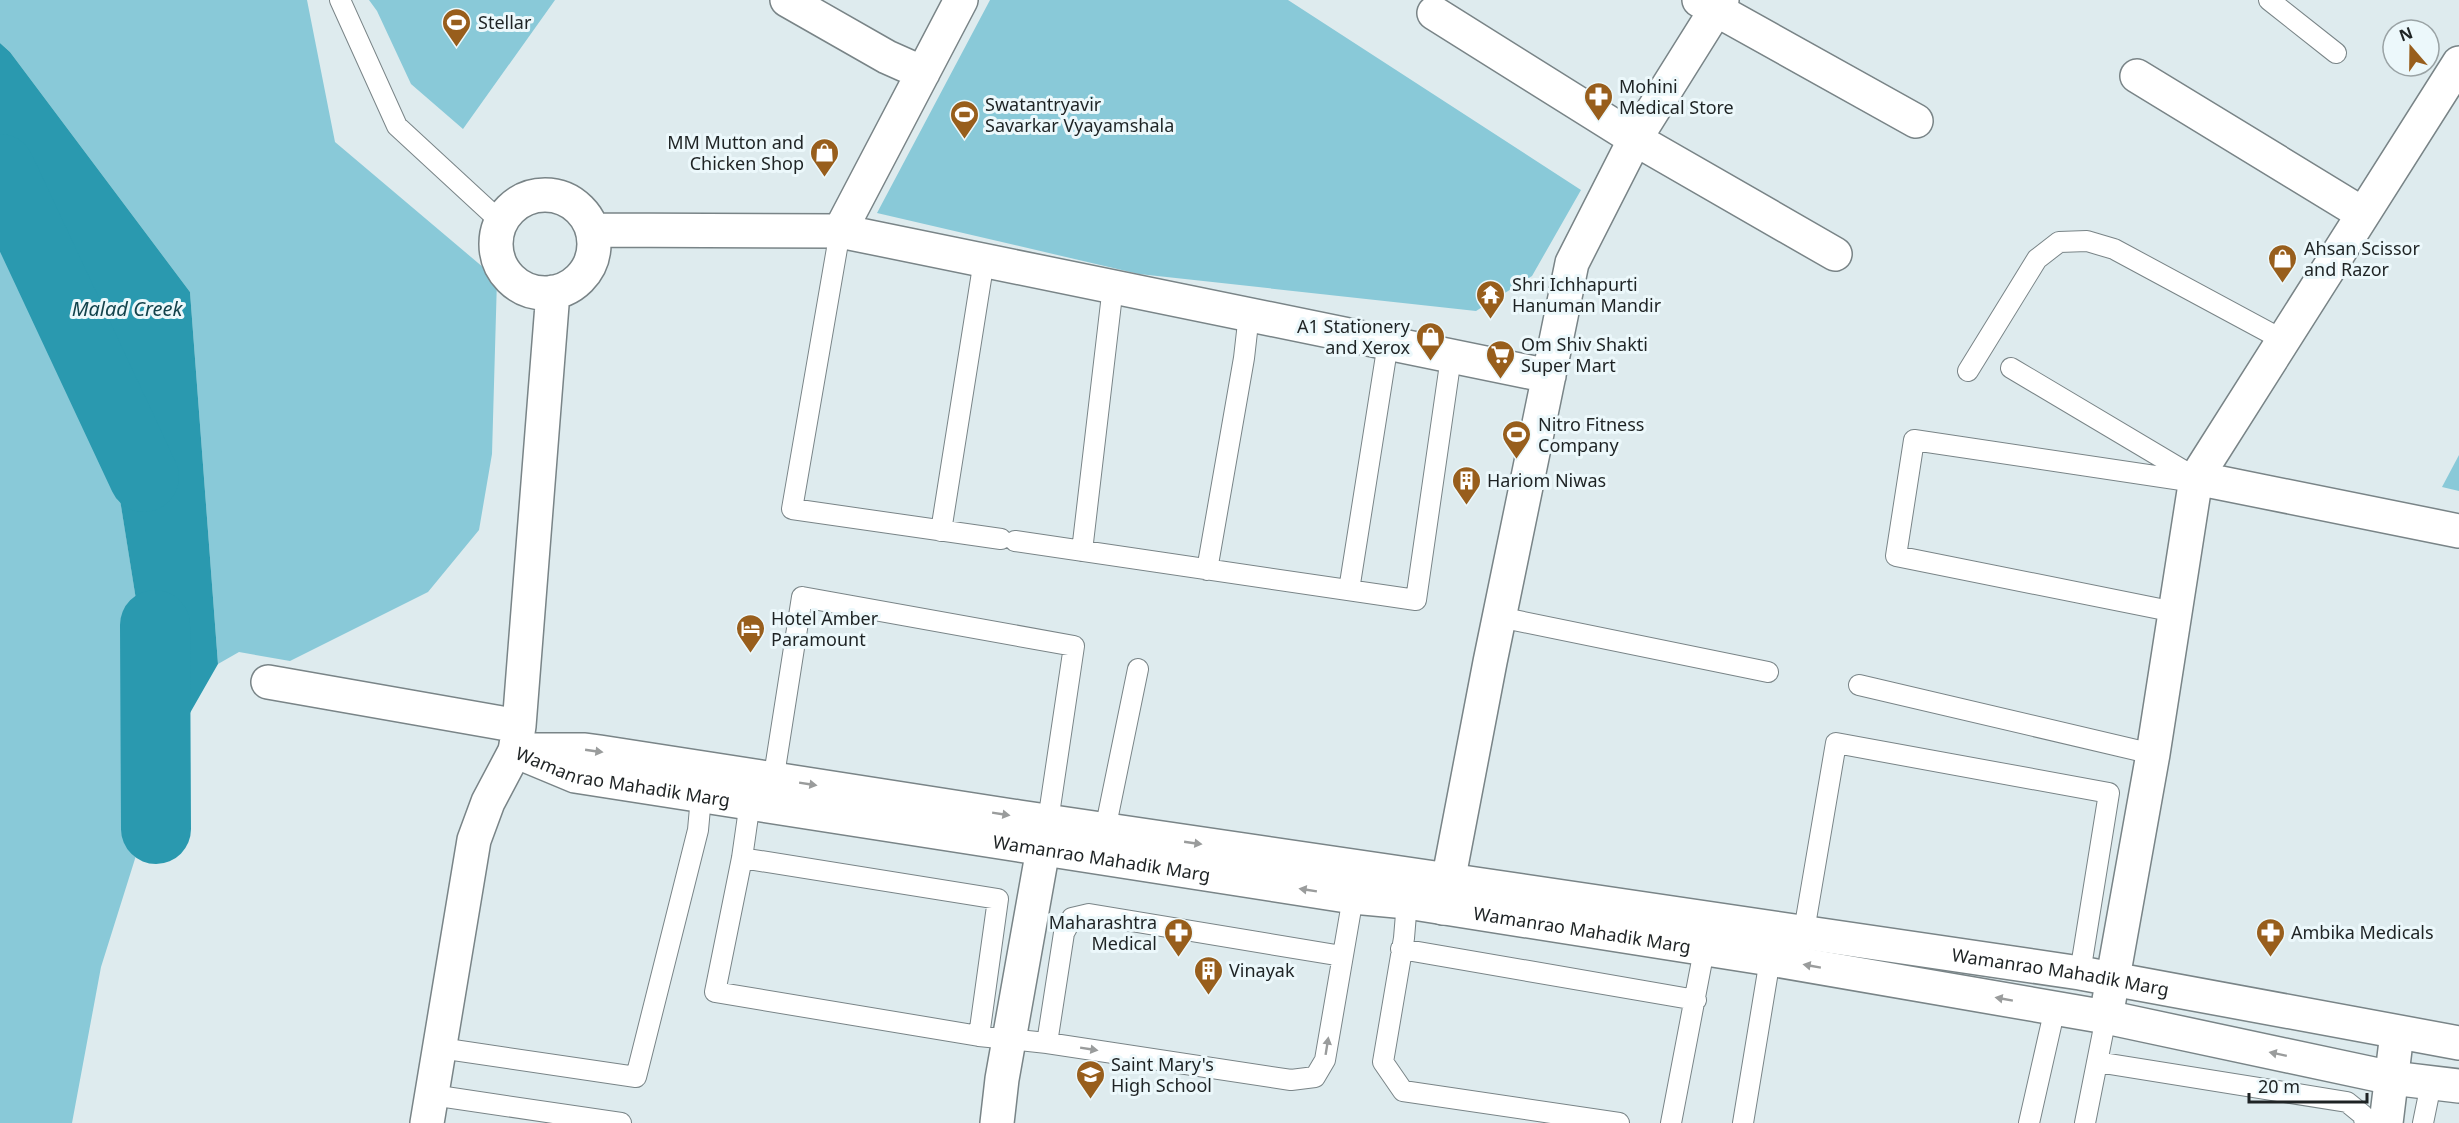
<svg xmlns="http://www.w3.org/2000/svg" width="2459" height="1123" font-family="'Noto Sans',sans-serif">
	<rect width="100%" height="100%" fill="#deebee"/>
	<path fill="#89c9d8" d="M0 0H307L335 142 497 279 492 454 479 530 428 592 290 661 239 652 218 664 190 292 10 52 0 43Z
		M369 0H555L463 129 411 84 377 11Z
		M990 0H1288L1581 190 1532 276 1476 311 1139 274 877 213Z
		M0 219 101 380 162 762 156 792 101 967 72 1123H0Z
		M2459 455V491L2442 487Z"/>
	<path fill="#2a99af" d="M0 43 10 52 190 292 218 664 162 762 101 381 0 219Z"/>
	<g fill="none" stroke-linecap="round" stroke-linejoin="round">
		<path stroke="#2a99af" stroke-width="70" d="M0 169 144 477
			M155 625 156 829"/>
		<defs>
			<path id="service" d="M340 0 397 126 501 222
				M2269 0 2336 53
				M840 231 792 509 1001 539
				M2011 368 2196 478
				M1968 371 2037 259 2059 242 2087 241 2114 249 2283 340
				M941 531 984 260
				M1015 541 1416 600 1451 357
				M1082 551 1113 286
				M1207 570 1244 358 1249 314
				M1349 590 1388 343
				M2175 612 1896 556 1914 440 2195 482
				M1499 617 1768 672
				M1859 685 2153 754
				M772 788 802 597 1074 646 1048 821
				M750 802 742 858 715 992 979 1036 1047 1043 1291 1080 1315 1077 1325 1060 1353 897
				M1105 830 1138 669
				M742 858 998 899 979 1036
				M1407 902 1404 938 1383 1062 1403 1091 1619 1123
				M1804 931 1836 743 2109 793 2080 973
				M1401 949 1696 1000
				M1047 1043 1064 933 1072 918 1089 914 1342 956
				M440 1048 636 1077 698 830 701 797
				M2097 1062 2347 1102 2363 1115 2365 1123
				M432 1095 621 1123
				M1671 1123 1704 950
				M1743 1123 1770 959
				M2029 1123 2055 1008
				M2085 1123 2106 1017
				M2423 1123 2431 1084"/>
			<path id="minor" d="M787 0 887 57 923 73
				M1699 0 1916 121
				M1434 13 1635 139 1835 254
				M2137 76 2363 214
				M496 244a49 49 0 1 1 98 0a49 49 0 1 1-98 0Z
				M593 230 840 231 1549 376
				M840 231 961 0
				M2196 478 2459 531
				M268 682 519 726
				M1443 908 1490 662 1572 263 1635 139 1722 0
				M2106 1017 2153 754 2196 478 2459 63
				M427 1123 474 840 488 802 515 751 519 726 553 292
				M997 1123 1002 1079 1048 821
				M2386 1123 2397 1033"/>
			<g id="tertiary">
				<path id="s1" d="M529 750H585L600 752 1019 817 2080 973 2459 1043"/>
				<path id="s2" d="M515 751 575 776 1353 897 1407 902 1770 959 2106 1017 2392 1078 2459 1086"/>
			</g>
		</defs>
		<use href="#service" stroke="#798487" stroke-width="22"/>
		<use href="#minor" stroke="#798487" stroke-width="36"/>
		<use href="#tertiary" stroke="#798487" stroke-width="36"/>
		<use href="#service" stroke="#fff" stroke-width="20"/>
		<use href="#minor" stroke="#fff" stroke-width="33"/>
		<use href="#tertiary" stroke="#fff" stroke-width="33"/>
	</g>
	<defs><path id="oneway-solid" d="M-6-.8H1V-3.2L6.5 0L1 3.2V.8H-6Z" transform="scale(1.5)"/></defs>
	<g fill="#9a9c9c">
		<use href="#oneway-solid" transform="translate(594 751) rotate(8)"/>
		<use href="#oneway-solid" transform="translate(808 784) rotate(9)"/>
		<use href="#oneway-solid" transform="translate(1001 814) rotate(9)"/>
		<use href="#oneway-solid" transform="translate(1193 843) rotate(8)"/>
		<use href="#oneway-solid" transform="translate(1308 890) rotate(-171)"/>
		<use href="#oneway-solid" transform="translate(1812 966) rotate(-170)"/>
		<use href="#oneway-solid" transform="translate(2004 999) rotate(-170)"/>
		<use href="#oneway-solid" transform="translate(1327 1046) rotate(-81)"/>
		<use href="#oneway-solid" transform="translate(1089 1049) rotate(9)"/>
		<use href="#oneway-solid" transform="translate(2278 1054) rotate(-168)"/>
	</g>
	<defs>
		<symbol id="stadium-pin" viewBox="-11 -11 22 30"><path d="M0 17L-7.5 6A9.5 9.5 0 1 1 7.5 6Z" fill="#985e1c" stroke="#ecf8fb"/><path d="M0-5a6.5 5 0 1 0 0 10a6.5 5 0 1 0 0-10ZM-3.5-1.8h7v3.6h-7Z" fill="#fff"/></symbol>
		<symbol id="pharmacy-pin" viewBox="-11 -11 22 30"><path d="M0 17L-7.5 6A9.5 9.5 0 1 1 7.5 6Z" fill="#985e1c" stroke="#ecf8fb"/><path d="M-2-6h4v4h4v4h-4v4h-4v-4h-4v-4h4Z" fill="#fff"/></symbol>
		<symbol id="shop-pin" viewBox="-11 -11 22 30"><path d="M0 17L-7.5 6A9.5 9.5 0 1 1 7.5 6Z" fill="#985e1c" stroke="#ecf8fb"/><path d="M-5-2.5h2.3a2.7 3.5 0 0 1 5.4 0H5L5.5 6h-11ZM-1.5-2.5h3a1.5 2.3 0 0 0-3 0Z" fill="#fff"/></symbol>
		<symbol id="temple-pin" viewBox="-11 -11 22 30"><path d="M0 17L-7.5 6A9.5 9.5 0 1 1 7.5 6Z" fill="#985e1c" stroke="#ecf8fb"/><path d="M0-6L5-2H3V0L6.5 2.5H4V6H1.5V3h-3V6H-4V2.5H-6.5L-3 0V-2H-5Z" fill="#fff"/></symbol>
		<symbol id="supermarket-pin" viewBox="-11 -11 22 30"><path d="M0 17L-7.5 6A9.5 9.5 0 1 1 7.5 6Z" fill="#985e1c" stroke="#ecf8fb"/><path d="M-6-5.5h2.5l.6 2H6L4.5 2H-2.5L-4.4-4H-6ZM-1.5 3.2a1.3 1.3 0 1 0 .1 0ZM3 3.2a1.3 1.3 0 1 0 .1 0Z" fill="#fff"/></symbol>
		<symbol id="building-pin" viewBox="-11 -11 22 30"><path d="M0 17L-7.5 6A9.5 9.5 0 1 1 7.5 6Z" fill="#985e1c" stroke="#ecf8fb"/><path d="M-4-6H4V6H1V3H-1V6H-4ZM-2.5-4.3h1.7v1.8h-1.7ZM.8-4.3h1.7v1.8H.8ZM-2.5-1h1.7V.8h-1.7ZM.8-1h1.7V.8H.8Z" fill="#fff"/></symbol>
		<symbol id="hotel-pin" viewBox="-11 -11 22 30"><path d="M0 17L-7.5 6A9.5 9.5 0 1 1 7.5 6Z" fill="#985e1c" stroke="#ecf8fb"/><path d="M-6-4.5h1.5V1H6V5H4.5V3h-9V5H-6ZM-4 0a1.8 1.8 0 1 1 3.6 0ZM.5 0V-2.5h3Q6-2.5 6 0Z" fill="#fff"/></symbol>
		<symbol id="school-pin" viewBox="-11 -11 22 30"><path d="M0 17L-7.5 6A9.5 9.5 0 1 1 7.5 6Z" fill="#985e1c" stroke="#ecf8fb"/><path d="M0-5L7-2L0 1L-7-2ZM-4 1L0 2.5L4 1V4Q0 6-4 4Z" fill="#fff"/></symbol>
	</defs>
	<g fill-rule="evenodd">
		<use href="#stadium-pin" x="440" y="6" width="33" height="45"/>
		<use href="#pharmacy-pin" x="1582" y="80" width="33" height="45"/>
		<use href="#stadium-pin" x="948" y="98" width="33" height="45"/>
		<use href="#shop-pin" x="808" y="136" width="33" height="45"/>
		<use href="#shop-pin" x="2266" y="242" width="33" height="45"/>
		<use href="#temple-pin" x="1474" y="278" width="33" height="45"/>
		<use href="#shop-pin" x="1414" y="320" width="33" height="45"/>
		<use href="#supermarket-pin" x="1484" y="338" width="33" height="45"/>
		<use href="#stadium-pin" x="1500" y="418" width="33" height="45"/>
		<use href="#building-pin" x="1450" y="464" width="33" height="45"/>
		<use href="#hotel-pin" x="734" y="612" width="33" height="45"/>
		<use href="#pharmacy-pin" x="1162" y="916" width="33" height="45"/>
		<use href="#pharmacy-pin" x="2254" y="916" width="33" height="45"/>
		<use href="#building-pin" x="1192" y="954" width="33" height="45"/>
		<use href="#school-pin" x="1074" y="1058" width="33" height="45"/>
	</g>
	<g text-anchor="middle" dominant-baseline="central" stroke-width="6" stroke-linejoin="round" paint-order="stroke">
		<g font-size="18" fill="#1e2324" stroke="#ecf8fb" text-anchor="start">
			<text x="478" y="22">Stellar</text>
			<text x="1619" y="86">Mohini<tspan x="1619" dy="21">Medical Store</tspan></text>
			<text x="985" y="104">Swatantryavir<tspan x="985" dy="21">Savarkar Vyayamshala</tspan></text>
			<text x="804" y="142" text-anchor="end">MM Mutton and<tspan x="804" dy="21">Chicken Shop</tspan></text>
			<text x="2304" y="248">Ahsan Scissor<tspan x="2304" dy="21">and Razor</tspan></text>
			<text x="1512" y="284">Shri Ichhapurti<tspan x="1512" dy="21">Hanuman Mandir</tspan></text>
			<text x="1410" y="326" text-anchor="end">A1 Stationery<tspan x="1410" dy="21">and Xerox</tspan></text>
			<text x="1521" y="344">Om Shiv Shakti<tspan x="1521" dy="21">Super Mart</tspan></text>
			<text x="1538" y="424">Nitro Fitness<tspan x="1538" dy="21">Company</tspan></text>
			<text x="1487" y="480">Hariom Niwas</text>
			<text x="771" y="618">Hotel Amber<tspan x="771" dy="21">Paramount</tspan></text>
			<text x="1157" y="922" text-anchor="end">Maharashtra<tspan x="1157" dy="21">Medical</tspan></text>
			<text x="2291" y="932">Ambika Medicals</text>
			<text x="1229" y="970">Vinayak</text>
			<text x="1111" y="1064">Saint Mary's<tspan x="1111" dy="21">High School</tspan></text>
		</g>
		<g font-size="18" fill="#1e2324" stroke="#ecf8fb">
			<text stroke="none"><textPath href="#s2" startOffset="112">Wamanrao Mahadik Marg</textPath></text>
			<text stroke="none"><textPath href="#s2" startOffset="598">Wamanrao Mahadik Marg</textPath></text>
			<text stroke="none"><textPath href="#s2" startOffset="1084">Wamanrao Mahadik Marg</textPath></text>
			<text stroke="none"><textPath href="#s1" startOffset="1548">Wamanrao Mahadik Marg</textPath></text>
		</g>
		<g font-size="20" font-style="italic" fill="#13434c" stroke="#ecf8fb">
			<text x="127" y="308">Malad Creek</text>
		</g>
	</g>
	<g transform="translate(2411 48) rotate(340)"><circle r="28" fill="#ecf8fb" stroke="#9aa3a5" stroke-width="1.5"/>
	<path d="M0-4.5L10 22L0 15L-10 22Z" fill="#985e1c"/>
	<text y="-9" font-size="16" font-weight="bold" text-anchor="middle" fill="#1e2324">N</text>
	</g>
	<path d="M2249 1093v9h118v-9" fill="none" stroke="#1e2324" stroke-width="3"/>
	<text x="2258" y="1093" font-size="18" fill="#1e2324" stroke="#ecf8fb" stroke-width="4.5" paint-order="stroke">20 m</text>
</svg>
